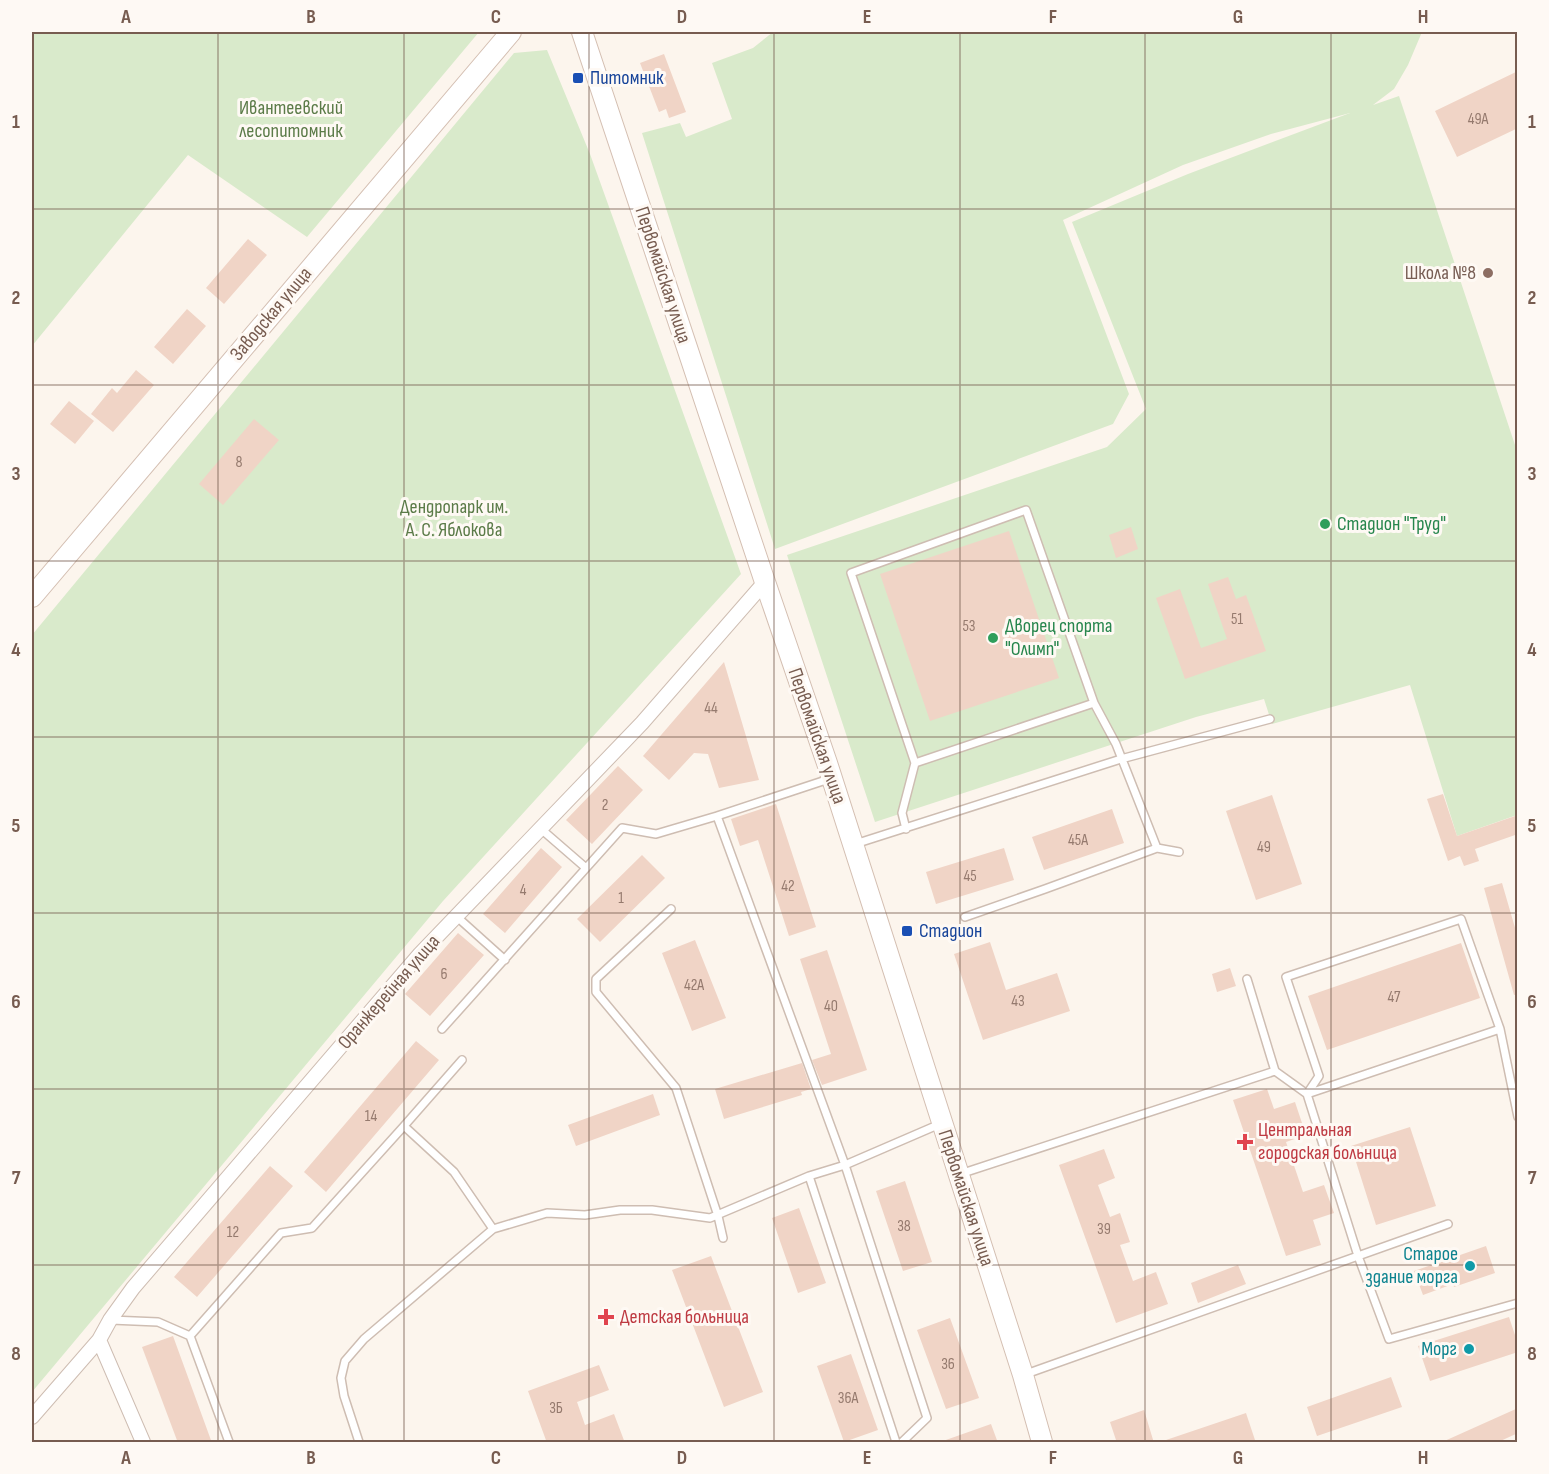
<svg xmlns="http://www.w3.org/2000/svg" width="1549" height="1474" font-family="'Sofia Sans Condensed',sans-serif">
	<rect width="100%" height="100%" fill="#fcf5ed"/>
	<path fill="#d9eacb" d="M32 32H479L307 237 188 155 32 346Z
		M773 32H1422L1408 65 1394 89 1373 105 1399 96 1517 451V815L1457 836 1410 685 1272 724 1264 699 1196 717 875 822 787 555 1107 447 1146 409 1072 222 1188 174 1350 113 1271 134 1183 165 1063 220 1129 394 1113 424 775 549 642 133 680 123 686 137 732 119 712 63 753 48Z
		M547 50 590 154 741 574 443 901 32 1392V635L514 53Z"/>
	<path fill="#f0d4c6" d="M664 54 686 112 669 118 666 109 659 112 640 63Z
		M1518 71V128L1457 157 1435 111Z
		M248 239 267 255 224 304 206 288Z
		M187 309 206 326 173 364 154 347Z
		M136 370 154 385 113 432 91 414 112 388 117 393Z
		M69 401 94 421 75 444 50 424Z
		M254 419 279 440 223 505 199 484Z
		M1131 527 1138 549 1116 558 1109 535Z
		M1009 531 1059 678 930 721 880 574Z
		M1228 577 1236 599 1246 595 1266 651 1185 679 1156 598 1180 589 1201 648 1227 639 1208 584Z
		M724 662 759 780 719 788 708 754 694 753 669 780 643 756Z
		M618 766 643 790 592 844 566 820Z
		M1443 794 1457 836 1518 815V834L1475 849 1479 861 1464 866 1460 856 1448 861 1427 799Z
		M1272 795 1302 884 1256 900 1226 811Z
		M776 804 816 927 789 936 758 840 740 846 731 819Z
		M1112 809 1124 843 1044 870 1032 837Z
		M541 848 562 867 505 933 483 914Z
		M1004 848 1014 880 936 904 926 872Z
		M642 855 665 878 600 942 577 919Z
		M1502 883 1518 938V994L1514 995 1484 888Z
		M458 933 484 955 430 1016 405 994Z
		M695 940 726 1018 692 1031 662 953Z
		M990 942 1006 990 1057 973 1070 1011 983 1040 954 954Z
		M1461 943 1480 998 1327 1050 1308 996Z
		M827 950 867 1070 822 1085 812 1060 831 1054 800 959Z
		M1230 968 1236 986 1217 992 1212 974Z
		M416 1041 439 1060 326 1192 304 1172Z
		M802 1063 811 1089 801 1092 802 1095 724 1119 715 1089Z
		M1267 1089 1274 1109 1295 1102 1306 1135 1286 1142 1303 1192 1324 1185 1334 1213 1313 1220 1321 1245 1286 1256 1233 1100Z
		M653 1094 660 1115 576 1146 568 1125Z
		M1410 1127 1436 1206 1376 1225 1351 1146Z
		M1104 1149 1115 1178 1098 1185 1110 1217 1120 1213 1130 1242 1120 1245 1133 1281 1156 1272 1168 1304 1116 1323 1059 1165Z
		M270 1166 293 1186 197 1297 174 1277Z
		M905 1181 932 1262 903 1271 876 1191Z
		M799 1208 826 1283 798 1293 772 1218Z
		M1486 1246 1495 1273 1454 1287 1453 1284 1423 1295 1414 1271Z
		M711 1256 763 1392 724 1407 672 1270Z
		M1238 1265 1246 1284 1198 1303 1191 1283Z
		M1509 1317 1518 1344V1352L1430 1381 1418 1346Z
		M950 1318 979 1398 946 1409 917 1330Z
		M173 1336 212 1443H178L142 1347Z
		M851 1354 878 1430 844 1442 817 1366Z
		M599 1365 609 1390 577 1402 585 1425 614 1414 625 1443H547L528 1391Z
		M1391 1377 1402 1407 1317 1436 1307 1407Z
		M1518 1408V1433L1496 1443H1440Z
		M1144 1410 1154 1443H1117L1110 1422Z
		M1246 1413 1256 1443H1166V1440Z
		M991 1424 998 1443H944L943 1441Z"/>
	<g fill="none" stroke-linecap="round" stroke-linejoin="round">
		<defs>
			<path id="lane" d="M829 779 717 816 845 1165 927 1418 902 1442
				M541 829 586 868
				M906 829 902 813 915 763 1094 703 1026 510 851 573 915 763
				M855 844 1121 759 1270 719
				M1157 848 1179 852
				M671 909 596 979V992L676 1088 718 1216 723 1238
				M456 916 505 960
				M965 917 1045 889 1157 848 1116 744 1094 703
				M1461 919 1500 1029 1307 1094 1319 1076 1286 977Z
				M1247 979 1275 1071 1307 1094 1358 1256 1389 1339 1518 1303
				M442 1029 622 828 656 834 717 816
				M1500 1029 1518 1117
				M462 1060 404 1126 454 1172 493 1229
				M960 1174 1275 1071
				M809 1176 896 1442
				M111 1320 158 1322 190 1336 229 1442
				M190 1336 281 1233 312 1228 404 1126
				M1026 1374 1448 1224
				M359 1442 344 1396 341 1378 345 1361 364 1339 493 1229 547 1213 585 1215 620 1210H652L710 1218 809 1176 845 1165 940 1124"/>
			<path id="street" d="M99 1340 143 1442
				M32 1417 99 1340 110 1320 133 1288 420 954 642 723 765 582"/>
			<path id="secondary" d="M582 32 765 582 827 763 1023 1375 1042 1442
				M32 597 511 32"/>
		</defs>
		<use href="#lane" stroke="#cebdb2" stroke-width="10"/>
		<use href="#street" stroke="#cebdb2" stroke-width="16"/>
		<use href="#secondary" stroke="#d4bfb2" stroke-width="22"/>
		<use href="#lane" stroke="#fff" stroke-width="7"/>
		<use href="#street" stroke="#fff" stroke-width="14"/>
		<use href="#secondary" stroke="#fff" stroke-width="20"/>
	</g>
	<path fill="none" stroke="#775c50" stroke-width="1.5" stroke-opacity="0.55" d="M218 32V1442M404 32V1442M589 32V1442M774 32V1442M960 32V1442M1145 32V1442M1331 32V1442M32 209H1518M32 385H1518M32 561H1518M32 737H1518M32 913H1518M32 1089H1518M32 1265H1518"/>
	<g fill="#1a4fb4" stroke="#fef9f4" stroke-width="2">
		<rect x="572" y="72" width="12" height="12" rx="3"/>
		<rect x="901" y="925" width="12" height="12" rx="3"/>
	</g>
	<circle fill="#8d6e63" stroke="#fef9f4" stroke-width="2" cx="1488" cy="273" r="6"/>
	<g fill="#2e9e5b" stroke="#fef9f4" stroke-width="2">
		<circle cx="1325" cy="524" r="6"/>
		<circle cx="993" cy="638" r="6"/>
	</g>
	<g fill="#e0444e" stroke="#fef9f4" stroke-width="2">
		<path d="M1242 1133h6v6h6v6h-6v6h-6v-6h-6v-6h6z"/>
		<path d="M603 1308h6v6h6v6h-6v6h-6v-6h-6v-6h6z"/>
	</g>
	<g fill="#0f9aa8" stroke="#fef9f4" stroke-width="2">
		<circle cx="1470" cy="1266" r="6"/>
		<circle cx="1469" cy="1349" r="6"/>
	</g>
	<g text-anchor="middle" dominant-baseline="central" stroke-width="6" stroke-linejoin="round" paint-order="stroke">
		<g font-size="16" fill="#957a6e">
			<text x="1478" y="119">49А</text>
			<text x="239" y="462">8</text>
			<text x="1237" y="619">51</text>
			<text x="969" y="626">53</text>
			<text x="711" y="708">44</text>
			<text x="605" y="805">2</text>
			<text x="1078" y="840">45А</text>
			<text x="1264" y="847">49</text>
			<text x="970" y="876">45</text>
			<text x="788" y="886">42</text>
			<text x="523" y="890">4</text>
			<text x="621" y="898">1</text>
			<text x="444" y="974">6</text>
			<text x="694" y="985">42А</text>
			<text x="1394" y="997">47</text>
			<text x="1018" y="1001">43</text>
			<text x="831" y="1006">40</text>
			<text x="371" y="1116">14</text>
			<text x="904" y="1226">38</text>
			<text x="1104" y="1229">39</text>
			<text x="233" y="1232">12</text>
			<text x="948" y="1364">36</text>
			<text x="848" y="1398">36А</text>
			<text x="556" y="1408">3Б</text>
		</g>
		<g font-size="20" fill="#164399" stroke="#fef9f4" text-anchor="start">
			<text x="590" y="78">Питомник</text>
			<text x="919" y="931">Стадион</text>
		</g>
		<g font-size="20" fill="#5b7b48" stroke="#fef9f4">
			<text x="291" y="108">Ивантеевский<tspan x="291" dy="23">лесопитомник</tspan></text>
			<text x="454" y="507">Дендропарк им.<tspan x="454" dy="23">А. С. Яблокова</tspan></text>
		</g>
		<g font-size="20" fill="#785e54" stroke="#fef9f4" text-anchor="end">
			<text x="1476" y="273">Школа №8</text>
		</g>
		<g font-size="20" fill="#775c50" stroke="#fef9f4">
			<text transform="translate(663 275) rotate(72)">Первомайская улица</text>
			<text transform="translate(271 314) rotate(-50)">Заводская улица</text>
			<text transform="translate(817 736) rotate(71)">Первомайская улица</text>
			<text transform="translate(389 992) rotate(-49)">Оранжерейная улица</text>
			<text transform="translate(966 1198) rotate(72)">Первомайская улица</text>
		</g>
		<g font-size="20" fill="#27864d" stroke="#fef9f4" text-anchor="start">
			<text x="1337" y="524">Стадион "Труд"</text>
			<text x="1005" y="626">Дворец спорта<tspan x="1005" dy="23">"Олимп"</tspan></text>
		</g>
		<g font-size="20" fill="#be3a42" stroke="#fef9f4" text-anchor="start">
			<text x="1258" y="1130">Центральная<tspan x="1258" dy="23">городская больница</tspan></text>
			<text x="620" y="1317">Детская больница</text>
		</g>
		<g font-size="20" fill="#0d838f" stroke="#fef9f4" text-anchor="end">
			<text x="1458" y="1254">Старое<tspan x="1458" dy="23">здание морга</tspan></text>
			<text x="1457" y="1349">Морг</text>
		</g>
	</g>
	<rect width="1549" height="1474" fill="none" stroke="#fef9f4" stroke-width="66"/>
	<rect x="33" y="33" width="1483" height="1408" fill="none" stroke="#775c50" stroke-width="2"/>
	<g font-size="20" text-anchor="middle" font-weight="bold" fill="#775c50">
		<text x="126" y="23">A</text>
		<text x="311" y="23">B</text>
		<text x="496" y="23">C</text>
		<text x="682" y="23">D</text>
		<text x="867" y="23">E</text>
		<text x="1053" y="23">F</text>
		<text x="1238" y="23">G</text>
		<text x="1423" y="23">H</text>
		<text x="16" y="128">1</text>
		<text x="1532" y="128">1</text>
		<text x="16" y="304">2</text>
		<text x="1532" y="304">2</text>
		<text x="16" y="480">3</text>
		<text x="1532" y="480">3</text>
		<text x="16" y="656">4</text>
		<text x="1532" y="656">4</text>
		<text x="16" y="832">5</text>
		<text x="1532" y="832">5</text>
		<text x="16" y="1008">6</text>
		<text x="1532" y="1008">6</text>
		<text x="16" y="1184">7</text>
		<text x="1532" y="1184">7</text>
		<text x="16" y="1360">8</text>
		<text x="1532" y="1360">8</text>
		<text x="126" y="1464">A</text>
		<text x="311" y="1464">B</text>
		<text x="496" y="1464">C</text>
		<text x="682" y="1464">D</text>
		<text x="867" y="1464">E</text>
		<text x="1053" y="1464">F</text>
		<text x="1238" y="1464">G</text>
		<text x="1423" y="1464">H</text>
	</g>
</svg>
